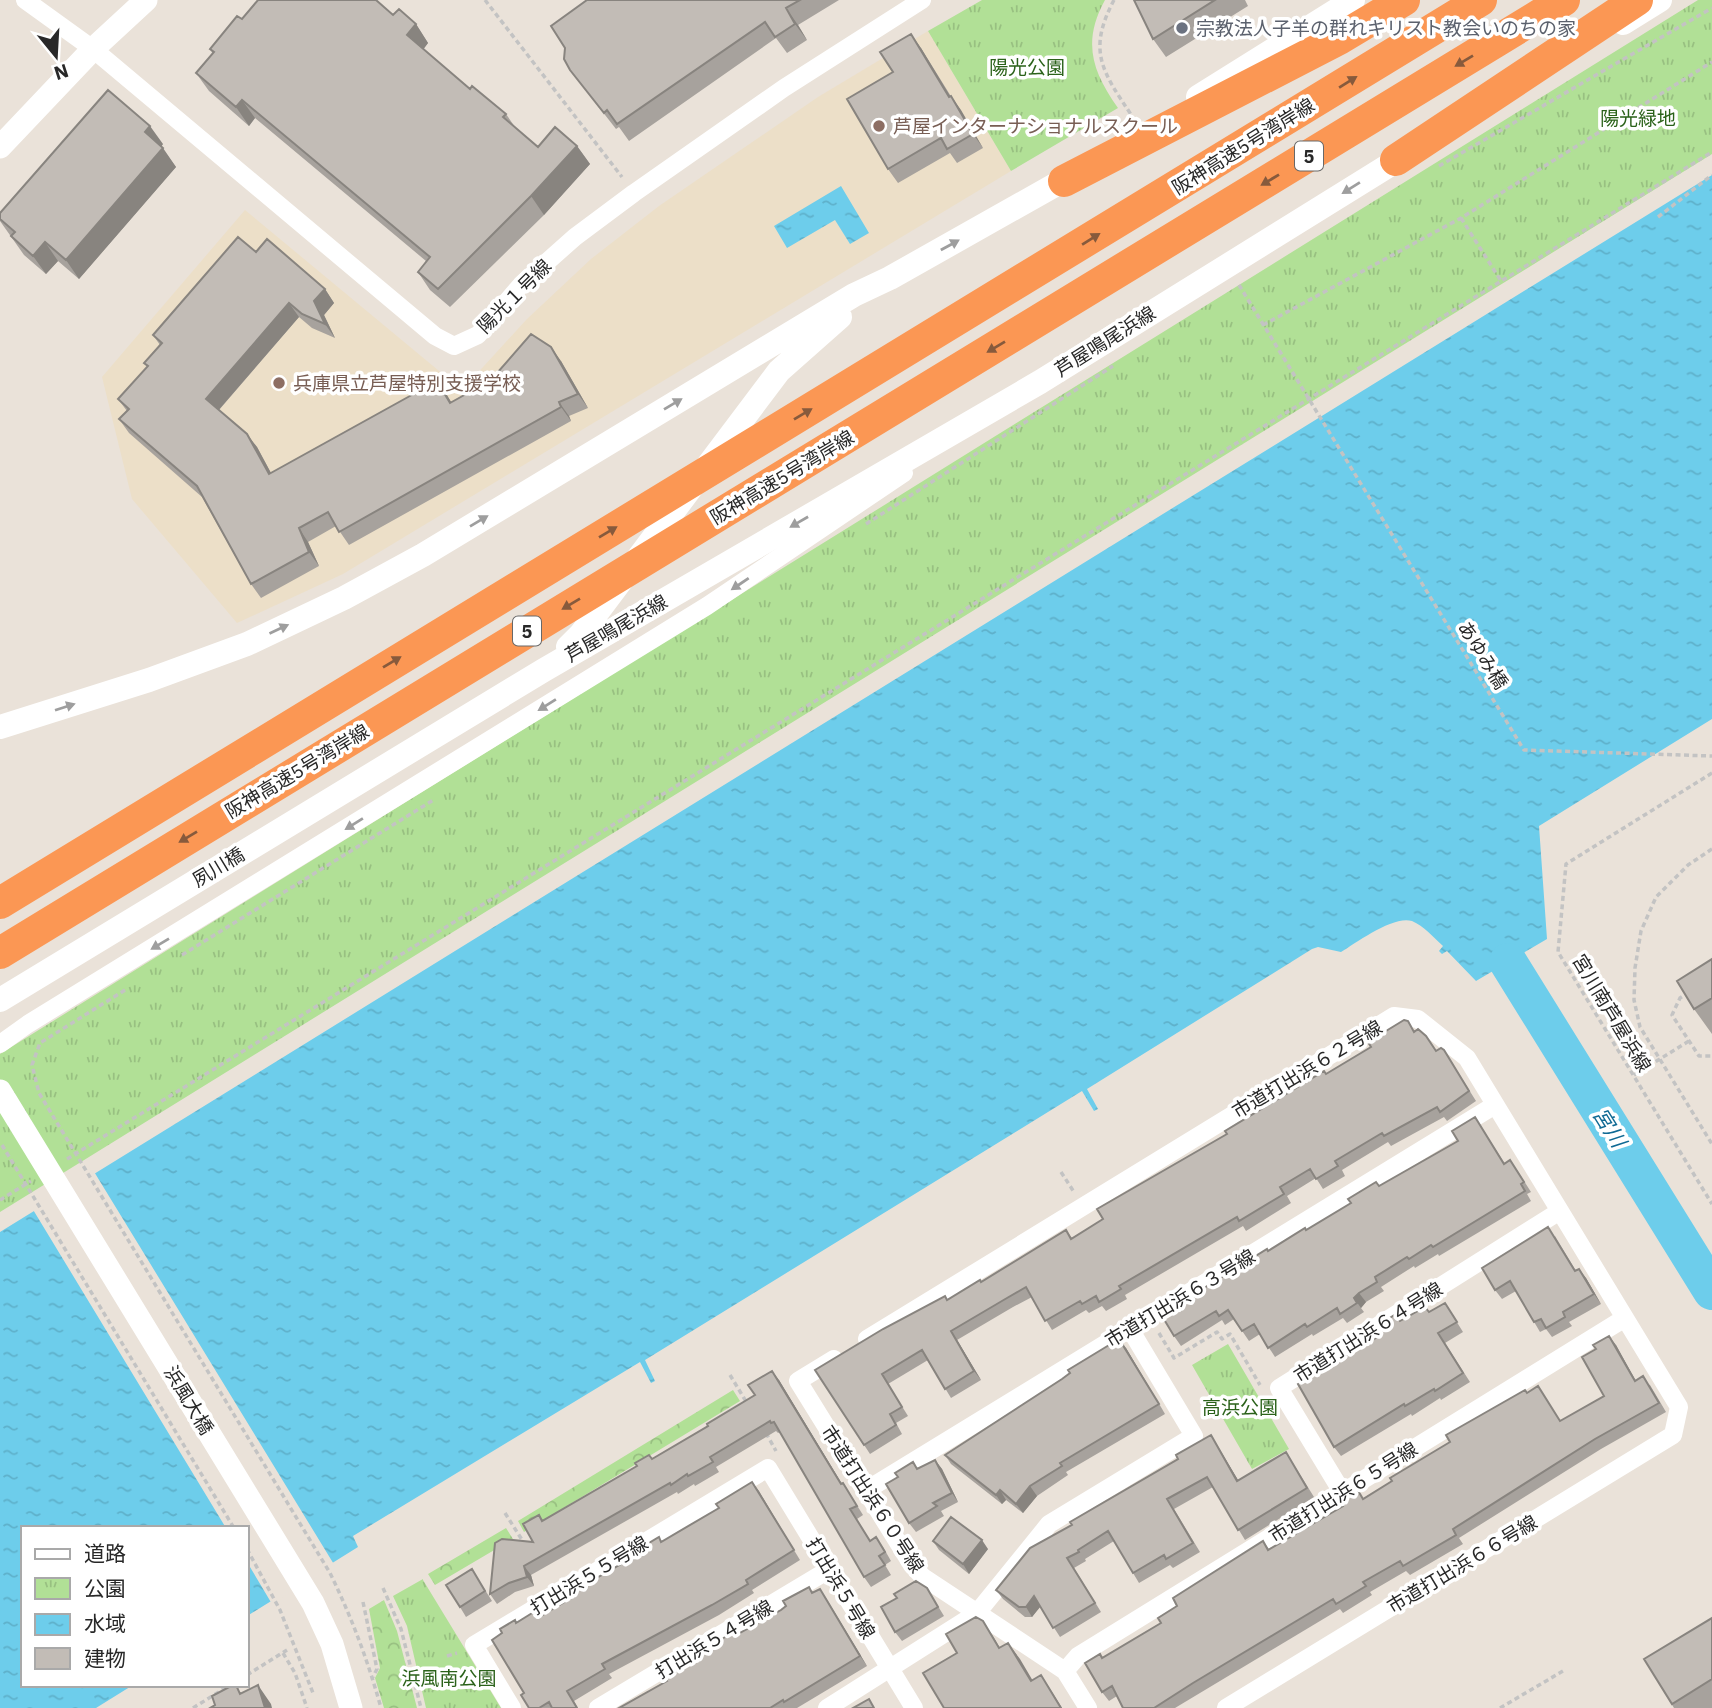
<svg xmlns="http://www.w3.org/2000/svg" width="1712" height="1708" font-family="'IBM Plex Sans','Noto Sans JP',sans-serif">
	<defs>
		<pattern id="forest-crowns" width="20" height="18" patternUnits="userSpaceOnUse" patternTransform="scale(1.75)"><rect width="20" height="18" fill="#b1e096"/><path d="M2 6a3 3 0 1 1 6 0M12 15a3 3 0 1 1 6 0" fill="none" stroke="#98c081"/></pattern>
		<pattern id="park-tufts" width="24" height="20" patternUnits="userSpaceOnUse" patternTransform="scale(1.75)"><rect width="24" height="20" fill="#b1e096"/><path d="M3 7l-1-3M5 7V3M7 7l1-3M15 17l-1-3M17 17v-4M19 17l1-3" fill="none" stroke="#98c081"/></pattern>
		<pattern id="water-ripples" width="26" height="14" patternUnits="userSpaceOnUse" patternTransform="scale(1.75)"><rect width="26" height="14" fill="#6dcdeb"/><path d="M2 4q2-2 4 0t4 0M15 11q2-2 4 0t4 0" fill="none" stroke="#5eb0ca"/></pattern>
	</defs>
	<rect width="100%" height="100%" fill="#eae2d9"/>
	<path fill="#ecdfc8" d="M928 31 1011 171 343 574 237 623 132 499 102 377 245 210 462 390 527 319 591 259 659 206 818 97Z"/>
	<path fill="url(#forest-crowns)" d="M733 1390 740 1401 524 1532 518 1521Z
		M506 1528 513 1539 435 1585 428 1574Z
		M384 1600 397 1631 417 1708H384L375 1678 380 1668 369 1609Z"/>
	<path fill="url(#park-tufts)" d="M982 0H1105C1082 42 1092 71 1118 108L1011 171 928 31Z
		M1698 0H1712V154L0 1212V1054Z
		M1228 1344 1289 1449 1252 1469 1192 1365Z
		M423 1579V1580L501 1708H426L407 1626 393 1596Z"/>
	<path fill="url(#water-ripples)" d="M1712 175V719L1539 826 1547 939 1476 981 1447 951 1442 954 1439 951 1443 946C1433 937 1424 926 1412 921 1394 915 1357 942 1341 952L1318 947 1312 949 1087 1089 1098 1109 1094 1111 1082 1091 645 1360 655 1381 651 1383 640 1362 353 1536 358 1547 247 1616V1528H23V1685H133L96 1708H0V1232Z
		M841 186 869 233 850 244 835 220 787 248 774 226Z"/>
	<path fill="#eae2d9" d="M93 1170 335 1566 272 1604 247 1562V1528H226L32 1208Z"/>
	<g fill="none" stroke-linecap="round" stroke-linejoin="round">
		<path stroke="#6dcdeb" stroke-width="38" d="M1508 962 1712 1291"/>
		<path stroke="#c3c3c3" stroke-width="3.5" stroke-dasharray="5 3.5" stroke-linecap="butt" d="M485 0 622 177
			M1114 0C1087 51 1102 71 1132 116
			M1439 166 1712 8
			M1658 217 1712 175
			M1461 218 1501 281
			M1239 285 1524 750 1712 756
			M1263 325 1461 218 1712 62
			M866 524 1113 366
			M1712 773 1566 864 1558 952 1712 1204
			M1712 849 1688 865 1656 897 1641 931 1635 968 1634 1000 1640 1027 1712 1144
			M182 955 435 799
			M125 990 40 1043 32 1065 39 1093 330 1573C352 1618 368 1661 381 1708
			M1689 992 1680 998 1672 1015 1699 1056H1712
			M1634 1075 1689 1041
			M2 1145 234 1528
			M67 1159 1712 152
			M1061 1172 1074 1192
			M0 1200 31 1181
			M1159 1333 1174 1358 1217 1332 1222 1339 1230 1334 1260 1385
			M730 1375 747 1403
			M766 1433 776 1451
			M505 1513 524 1543
			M247 1549 280 1610 313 1693
			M383 1588 401 1629 421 1708
			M363 1602 377 1669 373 1677
			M283 1653 295 1673 307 1708
			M447 1656 457 1653
			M247 1675 287 1650
			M193 1708 230 1685
			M1500 1708 1563 1671"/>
		<path stroke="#fff" stroke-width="18" d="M25 0 93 49 435 336 454 346 478 335 521 285 575 237 634 193 784 88 922 0
			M0 1044 28 1024 707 606 904 473
			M867 1339 1394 1016 1418 1019 1467 1058 1679 1407 1673 1435 1226 1708
			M834 1359 798 1381 912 1565 923 1577 1065 1671 1088 1708
			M865 1491 1495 1105
			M1342 1492 1279 1388 1560 1211
			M1065 1671 1078 1656 1625 1318
			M512 1708 474 1645 768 1468 914 1708
			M598 1708 830 1569
			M827 1708 977 1613 1049 1524 1194 1436 1130 1329"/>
		<path stroke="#fff" stroke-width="23" d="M0 147 93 49 146 0
			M0 1091 313 1603 332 1644 351 1708"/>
		<path stroke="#fff" stroke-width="24" d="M1623 23 1660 0
			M1198 97 1353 0
			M568 647 581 634 779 371 840 317
			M0 727 149 680 247 644 344 598 423 555 854 295 890 278 1078 172
			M0 1000 544 670 1040 382 1412 151"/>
		<path stroke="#fb9754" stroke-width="32" d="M1396 160 1637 0
			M1064 181 1339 39 1404 0
			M0 903 1481 0
			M0 953 1564 0"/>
	</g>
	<path fill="#a7a29d" d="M587 0H839L798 25 807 40 787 53 776 38 629 141 619 127 616 129 570 70Z
		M1134 0H1245L1248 6 1166 57 1153 39Z
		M393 15 416 24 428 43 423 49 470 89 506 114 515 127 538 147 577 146 590 164 544 215 450 307 430 290 418 272 426 261 255 118 249 126 209 91 196 73 213 54 210 49 242 19Z
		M921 48 983 148 957 163 950 153 898 183 888 169 893 72Z
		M163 144 161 147 176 167 79 279 58 261 46 274 24 255 0 221V213Z
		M256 252 325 289 334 303 324 315 335 338 312 328 299 317 219 410 257 447 271 473 437 381 451 402 561 361 588 408 569 416 571 421 349 545 336 526 308 542 319 566 261 598 251 584 202 497 129 433 119 419 127 411 118 399 147 367 144 363 160 345 153 335Z
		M1712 959V1034L1694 1009Z
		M1415 1032 1436 1051 1444 1050 1476 1101 1447 1121 1444 1117 1391 1146 1388 1142 1342 1170 1345 1176 1323 1189 1316 1178 1287 1196 1291 1203 1246 1231 1243 1226 1125 1295 1127 1299 1106 1311 1102 1306 1089 1313 1086 1310 1052 1330 1032 1297 1013 1307 957 1340 981 1380 951 1398 928 1360 888 1384 908 1416 896 1423 902 1434 870 1454 815 1370 981 1282 1066 1230 1072 1238 1103 1219 1227 1134 1326 1074Z
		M1475 1117 1505 1164 1510 1160 1517 1170 1531 1192 1527 1194 1531 1201 1439 1256 1438 1254 1415 1268 1414 1266 1381 1287 1384 1291 1366 1302 1361 1308 1364 1312 1347 1323 1343 1318 1313 1336 1312 1334 1275 1357 1260 1334 1249 1341 1234 1319 1225 1325 1222 1320 1181 1346 1174 1336 1268 1251 1306 1230 1379 1186 1458 1141Z
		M1555 1236 1576 1271 1586 1278 1601 1304 1569 1322 1572 1326 1552 1337 1546 1329 1540 1332 1516 1291 1502 1299 1495 1290Z
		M1445 1303 1463 1332 1445 1343 1470 1382 1441 1400 1440 1398 1412 1416 1411 1414 1341 1456 1334 1447 1381 1335 1396 1314 1401 1321 1429 1312Z
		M1616 1345 1636 1381 1650 1385 1666 1412 1601 1449 1459 1538 1463 1544 1410 1575 1406 1571 1370 1592 1372 1595 1343 1613 1340 1609 1175 1708H1123L1117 1696 1109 1701 1102 1692V1658L1161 1623 1177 1606 1263 1541 1269 1549 1364 1498 1392 1481 1538 1386 1560 1421 1604 1396Z
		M1126 1348 1165 1414 1066 1472 1068 1475 1037 1496 1023 1513 1006 1500 1002 1504 951 1464 945 1455Z
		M779 1380 842 1484 843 1483 863 1515 857 1519 870 1541 883 1547 891 1561 885 1565 891 1575 871 1587 864 1577 780 1432 778 1433 776 1431 716 1467 719 1472 695 1486 694 1484 678 1494 677 1492 531 1575 534 1586 515 1592 497 1604 490 1594 533 1542 539 1515 543 1520 652 1459 708 1426Z
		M1217 1445 1238 1480 1286 1452 1314 1497 1245 1540 1213 1487 1174 1509 1200 1552 1173 1568 1170 1565 1139 1583 1114 1541 1085 1559 1086 1561 1074 1568 1101 1612 1060 1637 1040 1606 1032 1617H1025L1003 1599 996 1590Z
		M935 1460 942 1469 958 1502 941 1511 944 1516 916 1532 909 1523 917 1469Z
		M752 1482 800 1560 752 1590 754 1593 719 1615 609 1674 612 1678 574 1701 578 1708H529L502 1633 516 1623 537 1610 541 1615 576 1595 662 1542 719 1508Z
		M933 1541 988 1549 969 1574 939 1550Z
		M478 1579 492 1601 466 1617 460 1607Z
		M820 1589 867 1666 797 1708H619L667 1681 738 1634Z
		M897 1598H933L944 1616 902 1641 895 1632Z
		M1712 1618V1708H1674L1644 1659Z"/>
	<path fill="#88847f" d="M786 8 798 25 807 40 795 24Z
		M416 24 428 43 420 54 407 35Z
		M911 34 921 48 959 111 949 97Z
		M951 96 961 110 983 148 973 134Z
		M242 100 255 118 249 126 236 107Z
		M150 126 163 144 158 151 145 132Z
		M577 146 590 164 544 215 531 196Z
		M163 148 176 167 79 279 66 260Z
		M45 242 58 261 46 274 33 256Z
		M325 289 334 303 324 315 335 338 325 324 314 301Z
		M289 303 299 317 216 413 206 399Z
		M551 347 561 361 588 408 578 394Z
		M437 381 447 395 460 417 450 403Z
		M559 402 569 416 571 421 561 407Z
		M247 434 257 447 279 488 269 474Z
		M299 528 308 542 319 566 309 552Z
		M1579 1269 1586 1278 1601 1304 1594 1294Z
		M1359 1293 1366 1302 1361 1308 1354 1298Z
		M951 1331 957 1340 981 1380 974 1371Z
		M1609 1336 1616 1345 1641 1391 1635 1381Z
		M1119 1339 1126 1348 1165 1414 1159 1404Z
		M772 1371 779 1380 848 1494 841 1484Z
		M1211 1435 1244 1490 1237 1481Z
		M935 1460 942 1469 958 1502 952 1493Z
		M752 1482 759 1491 800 1560 794 1550Z
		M1030 1486 1037 1496 1023 1513 1016 1504Z
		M1000 1490 1006 1500 1002 1504 996 1495Z
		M982 1540 988 1549 969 1574 963 1564Z
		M524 1566 531 1575 534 1586 527 1577Z
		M820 1589 826 1598 867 1666 860 1656Z
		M1034 1596 1041 1606 1032 1617 1026 1607Z
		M983 1621 994 1638 1010 1665 999 1648Z
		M1008 1643 1020 1659 1043 1698 1031 1681Z
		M1041 1675 1052 1692 1062 1708H1061Z
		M258 1685 271 1704 272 1708H265Z"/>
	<path fill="#c2bcb6" stroke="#88847f" stroke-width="2" d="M258 0H376L393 15 399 9 416 24 407 35 470 89 472 86 506 114 503 117 538 147 555 127 577 146 531 196 438 289 418 272 430 257 242 100 236 107 196 73 214 52 210 49 237 16 242 19Z
		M587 0H800L786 8 795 24 775 37 765 22 617 124 607 110 604 113 570 70 564 59 565 48 551 26Z
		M1134 0H1215L1153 39Z
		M911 34 949 97 951 96 973 134 947 149 941 138 888 169 847 99 893 72 880 52Z
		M108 90 150 126 145 132 163 148 66 260 45 242 33 256 11 236 15 232 0 219V213Z
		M238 237 256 252 267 239 325 289 314 301 325 324 302 314 289 303 206 399 247 434 269 474 437 381 450 403 491 380 531 334 551 347 578 394 559 402 561 407 339 532 328 512 299 528 309 552 251 584 197 486 119 419 129 409 118 399 148 366 144 363 162 343 153 335Z
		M1712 959V998L1694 1009 1677 981Z
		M1404 1020 1408 1021 1414 1032 1418 1029 1426 1036 1436 1051 1441 1048 1444 1050 1469 1091 1440 1112 1437 1107 1384 1136 1382 1133 1335 1161 1338 1166 1316 1179 1310 1169 1280 1187 1284 1194 1239 1221 1237 1217 1119 1286 1121 1289 1099 1302 1096 1296 1082 1304 1080 1301 1045 1321 1026 1287 1007 1298 951 1331 974 1371 945 1389 922 1350 882 1374 902 1407 890 1414 896 1425 864 1445 815 1370 883 1329 945 1296 947 1300 980 1280 981 1282 1066 1230 1071 1239 1103 1219 1097 1209 1227 1134 1225 1131 1324 1071 1326 1074 1371 1047 1368 1042Z
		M1475 1117 1504 1164 1510 1160 1524 1182 1521 1184 1525 1191 1433 1247 1431 1245 1409 1259 1407 1257 1375 1277 1377 1282 1359 1293 1354 1298 1357 1303 1340 1314 1337 1308 1307 1327 1305 1324 1268 1348 1254 1324 1242 1331 1228 1310 1219 1316 1216 1311 1174 1336 1159 1311 1172 1303 1175 1306 1267 1249 1268 1251 1305 1228 1306 1230 1351 1203 1348 1199 1376 1182 1379 1186 1458 1141 1452 1131Z
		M1548 1227 1575 1271 1579 1269 1594 1294 1563 1312 1565 1317 1546 1328 1541 1319 1534 1322 1510 1281 1495 1290 1482 1268Z
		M1445 1303 1457 1322 1438 1333 1463 1373 1435 1391 1434 1389 1405 1406 1404 1404 1334 1447 1298 1384 1381 1335 1376 1327 1396 1314 1400 1321 1425 1307 1429 1312Z
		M1609 1336 1635 1381 1643 1376 1659 1403 1595 1439 1453 1529 1456 1535 1403 1566 1400 1561 1363 1582 1366 1586 1336 1604 1333 1599 1193 1683 1154 1708H1123L1112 1686 1102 1692 1085 1663 1100 1654 1102 1658 1161 1623 1158 1618 1177 1606 1173 1598 1263 1541 1268 1550 1343 1506 1339 1497 1356 1487 1363 1499 1392 1481 1390 1478 1450 1442 1446 1435 1525 1390 1527 1393 1538 1386 1560 1421 1604 1396 1582 1357 1596 1349 1593 1345Z
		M1119 1339 1159 1404 1060 1463 1062 1466 1030 1486 1016 1504 1000 1490 996 1495 945 1455 1062 1379 1070 1373 1068 1370Z
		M772 1371 841 1484 843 1483 857 1506 850 1509 870 1541 876 1537 885 1552 879 1556 885 1565 864 1577 774 1422 771 1423 770 1421 710 1457 713 1462 688 1476 687 1474 671 1485 670 1483 524 1566 527 1577 509 1583 490 1594 495 1543 502 1539 533 1542 523 1524 539 1515 542 1521 637 1466 635 1463 649 1455 652 1459 708 1426 707 1424 755 1395 748 1385Z
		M1211 1435 1237 1481 1286 1452 1307 1488 1238 1530 1207 1477 1167 1499 1193 1543 1166 1559 1164 1555 1133 1573 1108 1531 1078 1550 1079 1552 1067 1558 1095 1603 1053 1628 1034 1596 1026 1607H1019L996 1590 1030 1548 1072 1525 1070 1522 1178 1459 1176 1455Z
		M935 1460 952 1493 933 1503 937 1506 909 1523 886 1484 898 1477 895 1473 913 1462 917 1469Z
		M752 1482 794 1550 746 1580 748 1584 712 1605 602 1664 605 1669 567 1691 577 1708H552L549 1702 539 1708H529L521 1695 524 1693 492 1640 502 1633 500 1629 515 1620 516 1623 537 1610 541 1616 576 1595 574 1591 642 1552 639 1549 659 1537 661 1542 719 1508 716 1504Z
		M951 1517 982 1540 963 1564 933 1541Z
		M472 1569 485 1591 460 1607 446 1585Z
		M916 1581 927 1588 938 1607 895 1632 881 1607 897 1598 894 1594Z
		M809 1587 812 1593 820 1589 860 1656 784 1702 783 1700 770 1708H619L667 1681 664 1676 722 1642 720 1640 736 1631 738 1634 781 1610 786 1606 783 1601Z
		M976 1617 983 1621 999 1648 1008 1643 1031 1681 1041 1675 1061 1708H944L923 1673 957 1653 946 1634Z
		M1712 1618V1679L1672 1704 1644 1659Z
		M233 1685H236L240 1694 258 1685 265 1708H210L215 1705 212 1696Z
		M869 1699 874 1708H853Z"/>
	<defs><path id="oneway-solid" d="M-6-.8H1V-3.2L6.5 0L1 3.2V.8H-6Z" transform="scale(1.75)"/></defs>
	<g fill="#875a3c">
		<use href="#oneway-solid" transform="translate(1464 61) rotate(149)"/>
		<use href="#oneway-solid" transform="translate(1348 82) rotate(-32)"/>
		<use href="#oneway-solid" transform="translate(1270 180) rotate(149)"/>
		<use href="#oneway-solid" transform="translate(1091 239) rotate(-32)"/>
		<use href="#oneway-solid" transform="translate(996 347) rotate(149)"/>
		<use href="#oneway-solid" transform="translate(803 414) rotate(-31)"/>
		<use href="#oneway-solid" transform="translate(608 532) rotate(-31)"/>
		<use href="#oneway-solid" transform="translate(571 604) rotate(149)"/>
		<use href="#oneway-solid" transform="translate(392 662) rotate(-31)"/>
		<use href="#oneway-solid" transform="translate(188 837) rotate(149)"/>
	</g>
	<g fill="#9e9e9e">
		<use href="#oneway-solid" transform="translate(1351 188) rotate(148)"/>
		<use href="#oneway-solid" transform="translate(950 245) rotate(-29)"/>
		<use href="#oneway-solid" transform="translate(673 404) rotate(-31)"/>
		<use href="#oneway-solid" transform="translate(479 521) rotate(-31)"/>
		<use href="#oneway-solid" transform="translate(799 522) rotate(150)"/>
		<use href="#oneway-solid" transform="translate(740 584) rotate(146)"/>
		<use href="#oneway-solid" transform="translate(279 629) rotate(-25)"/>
		<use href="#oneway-solid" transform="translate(547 705) rotate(148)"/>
		<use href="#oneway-solid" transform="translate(65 707) rotate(-18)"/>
		<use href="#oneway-solid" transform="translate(354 824) rotate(148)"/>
		<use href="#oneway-solid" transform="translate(160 944) rotate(149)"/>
	</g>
	<circle fill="#6b7280" stroke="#fff" stroke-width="2.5" cx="1182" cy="28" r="7"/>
	<g fill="#8d6e63" stroke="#fff" stroke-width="2.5">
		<circle cx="879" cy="126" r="7"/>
		<circle cx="279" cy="383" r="7"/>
	</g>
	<g text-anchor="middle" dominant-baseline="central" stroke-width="7" stroke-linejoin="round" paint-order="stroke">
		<g fill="#fff" stroke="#686868" stroke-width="2">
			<rect x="1295" y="141.5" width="28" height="29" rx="5"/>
			<rect x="513" y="616.5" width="28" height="29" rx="5"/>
		</g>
		<g font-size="18" font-weight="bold" fill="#282828">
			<text x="1309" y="156">5</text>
			<text x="527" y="631">5</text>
		</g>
		<g font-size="19" fill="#5b616d" stroke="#fff" text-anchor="start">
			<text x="1196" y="28">宗教法人子羊の群れキリスト教会いのちの家</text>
		</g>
		<g font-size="19" fill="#2b621a" stroke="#fff">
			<text x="1027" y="67">陽光公園</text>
			<text x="1638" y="118">陽光緑地</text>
			<text x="1240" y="1407">高浜公園</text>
			<text x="449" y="1678">浜風南公園</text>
		</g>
		<g font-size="19" fill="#785e54" stroke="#fff" text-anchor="start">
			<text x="893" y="126">芦屋インターナショナルスクール</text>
			<text x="293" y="383">兵庫県立芦屋特別支援学校</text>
		</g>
		<g font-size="19" fill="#282828" stroke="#fff">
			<text transform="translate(1243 146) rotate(-32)">阪神高速5号湾岸線</text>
			<text transform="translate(514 296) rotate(-45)">陽光１号線</text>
			<text transform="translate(1105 341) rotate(-32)">芦屋鳴尾浜線</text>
			<text transform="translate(782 477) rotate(-31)">阪神高速5号湾岸線</text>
			<text transform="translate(616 628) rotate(-30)">芦屋鳴尾浜線</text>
			<text transform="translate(1483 655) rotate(58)">あゆみ橋</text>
			<text transform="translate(297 771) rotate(-31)">阪神高速5号湾岸線</text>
			<text transform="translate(218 867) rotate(-31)">夙川橋</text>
			<text transform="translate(1612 1013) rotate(59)">宮川南芦屋浜線</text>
			<text transform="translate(1307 1069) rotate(-31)">市道打出浜６２号線</text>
			<text transform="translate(1180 1298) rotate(-31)">市道打出浜６３号線</text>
			<text transform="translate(1368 1332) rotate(-32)">市道打出浜６４号線</text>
			<text transform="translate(189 1400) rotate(59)">浜風大橋</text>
			<text transform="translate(1343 1492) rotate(-32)">市道打出浜６５号線</text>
			<text transform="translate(873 1499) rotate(57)">市道打出浜６０号線</text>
			<text transform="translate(1462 1564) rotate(-31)">市道打出浜６６号線</text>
			<text transform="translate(589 1575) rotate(-31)">打出浜５５号線</text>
			<text transform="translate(841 1588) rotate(59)">打出浜５号線</text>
			<text transform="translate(714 1639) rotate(-31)">打出浜５４号線</text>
		</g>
		<g font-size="21" font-style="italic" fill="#106a94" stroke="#fff">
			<text transform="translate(1610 1127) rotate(58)">宮川</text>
		</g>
	</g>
	<rect x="21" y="1526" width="228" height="161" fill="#ffffff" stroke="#a9a9a9" stroke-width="2"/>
	<rect x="35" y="1549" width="35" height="10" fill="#ffffff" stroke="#a9a9a9" stroke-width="2"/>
	<text x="84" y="1561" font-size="21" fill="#282828">道路</text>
	<rect x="35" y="1578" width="35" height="21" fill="url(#park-tufts)" stroke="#a9a9a9" stroke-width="2"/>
	<text x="84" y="1596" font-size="21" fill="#282828">公園</text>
	<rect x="35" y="1614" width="35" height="21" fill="url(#water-ripples)" stroke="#a9a9a9" stroke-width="2"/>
	<text x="84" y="1631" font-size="21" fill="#282828">水域</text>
	<rect x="35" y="1648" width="35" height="21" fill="#c2bcb6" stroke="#a9a9a9" stroke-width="2"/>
	<text x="84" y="1666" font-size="21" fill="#282828">建物</text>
	<g transform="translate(56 56) rotate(162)" stroke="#ffffff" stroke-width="5" paint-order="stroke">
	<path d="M0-5L12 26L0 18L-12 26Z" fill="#282828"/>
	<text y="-10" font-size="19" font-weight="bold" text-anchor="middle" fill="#282828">N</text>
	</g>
</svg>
